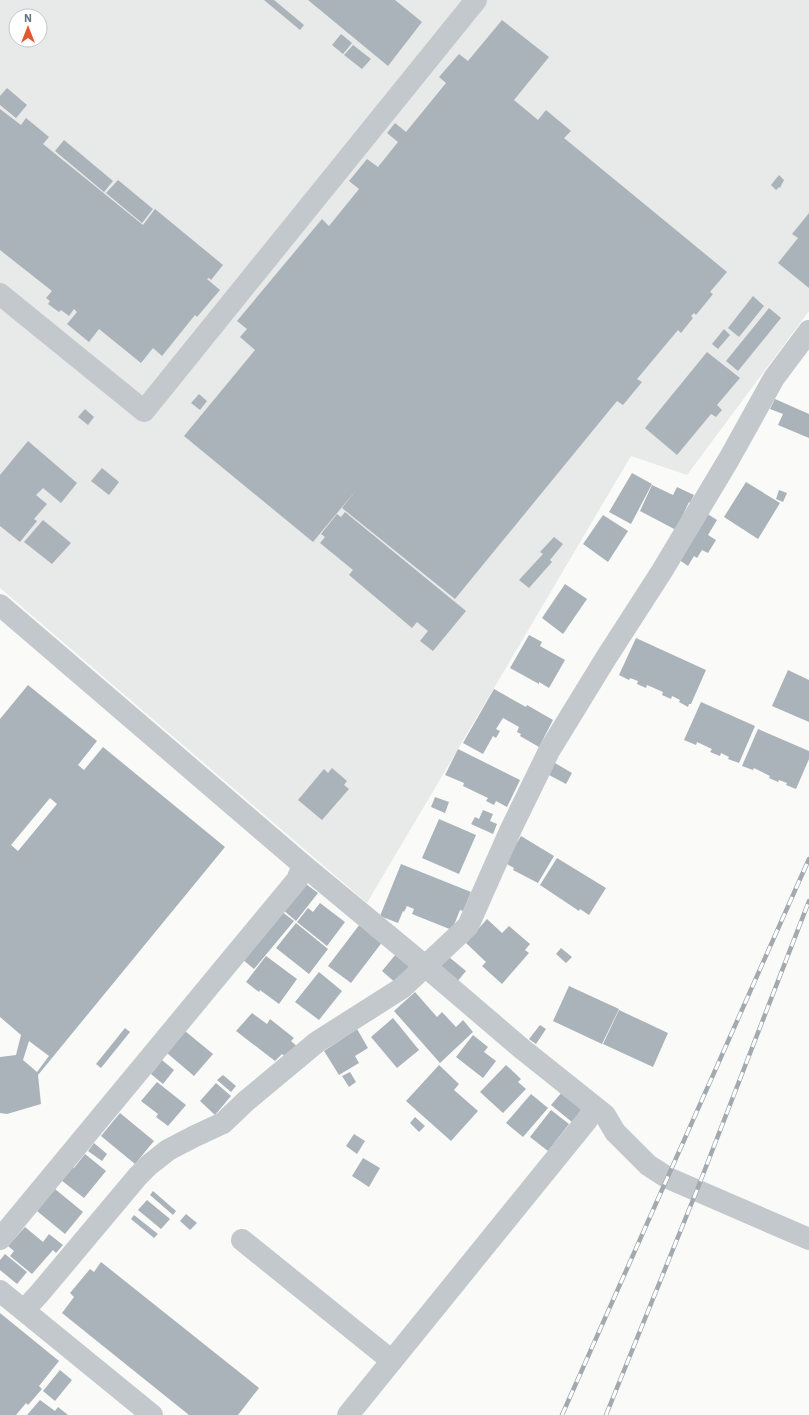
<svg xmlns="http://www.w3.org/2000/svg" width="809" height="1415" font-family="'IBM Plex Sans',sans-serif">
	<rect width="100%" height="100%" fill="#fafaf8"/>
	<path fill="#e8e9e9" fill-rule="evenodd" d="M0 0H809V311L687 475 631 456 367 903 0 588ZM16 16H40V40H16Z"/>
	<path fill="#aab3b9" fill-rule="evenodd" d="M264 0H274L304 25 300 30Z
		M308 0H395L422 22 388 66Z
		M502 20 549 57 514 100 538 120 546 110 571 131 564 138 727 272 710 292 713 294 696 315 694 313 691 316 693 318 681 333 678 330 637 379 642 382 623 405 617 401 455 599 342 508 357 489 313 542 184 436 255 350 240 337 247 329 237 321 322 219 329 226 359 189 349 181 367 159 378 167 398 142 387 133 395 123 406 132 446 83 439 77 459 54 468 61Z
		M341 34 352 43 343 54 332 45Z
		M353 45 371 59 362 69 344 55Z
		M7 88 27 105 16 118 0 105V96Z
		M0 109 21 125 26 118 49 137 43 144 143 225 155 209 223 265 211 280 209 278 207 279 220 290 197 317 195 315 162 356 153 348 141 363 99 329 89 342 67 324 77 312 74 309 69 316 61 310 59 312 48 304 50 301 46 298 52 291 0 250Z
		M64 140 113 181 104 192 55 151Z
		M779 175 784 180 780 188 779 187 776 190 771 185Z
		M118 180 153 209 142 223 106 193Z
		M809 213V288L778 263 798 238 792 234Z
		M753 296 764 306 739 337 728 328Z
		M769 308 781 318 738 371 726 361Z
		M724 329 730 335 718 349 712 344Z
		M707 352 740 378 717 405 722 410 716 417 711 414 677 455 645 428Z
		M199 394 207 401 200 410 191 403Z
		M775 399 809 414V438L778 425 783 414 770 409Z
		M85 409 94 417 88 425 78 417Z
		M28 441 77 483 61 503 43 488 36 495 47 504 34 519 37 521 20 542 0 526V475Z
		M102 468 119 482 109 495 91 481Z
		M632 473 652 484 631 524 609 512Z
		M746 482 780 503 758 539 724 517Z
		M652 485 673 495 677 487 694 495 690 503 689 502 676 530 640 511Z
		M779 490 787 493 783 502 776 499Z
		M345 512 466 611 433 651 420 641 428 631 417 622 412 628 349 575 353 570 320 543 325 537 321 534 337 514 341 517Z
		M706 513 717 520 708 535 716 540 708 553 702 550 697 558 694 556 688 566 678 559Z
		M603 515 628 531 608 562 583 544Z
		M43 520 71 543 52 564 24 542Z
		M554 537 563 544 550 560 552 562 529 588 519 580 543 554 540 552Z
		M565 584 587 599 563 634 542 618Z
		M529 635 542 642 540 646 565 660 549 688 539 682V684L510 668Z
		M636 638 706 670 691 704H689L688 707 679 702 680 700 672 696 671 699 662 695 663 692 647 685 646 688 637 684 638 681 630 678 629 680 619 675Z
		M788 670 809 680V722L772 706Z
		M28 685 97 741 78 765 84 770 103 747 225 847 38 1075 41 1104 7 1114 0 1113V1057L16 1055 21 1035 0 1017V719ZM50 798 57 804 18 851 11 845ZM29 1041 49 1056 37 1072 23 1060Z
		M494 689 526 707 527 705 553 720 539 747 520 736 521 734 517 732 519 727 503 718 496 729 500 731 496 738 493 736 483 754 463 743Z
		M701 702 755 726 739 763 728 759 729 757 721 753 720 756 710 752 712 749 697 742 696 745 684 740Z
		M758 729 809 751V759L796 789 786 785 787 783 779 780 778 782 769 778 770 776 754 768 753 770 742 766Z
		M458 749 520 780 507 807 496 801 494 805 486 801 488 798 463 786 464 783 445 775Z
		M555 763 572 773 566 784 549 775Z
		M332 768 347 781 344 785 349 789 322 820 298 800 324 769 328 773Z
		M435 797 449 802 445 813 431 807Z
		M483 810 493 814 490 821 497 824 493 834 471 824 475 817 479 819Z
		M439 819 476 835 459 874 422 858Z
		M521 836 554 856 538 883 513 870 514 868 505 863Z
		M557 858 606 888 589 915 580 909 579 911 540 885Z
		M401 864 471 892 463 911 460 910 452 930 412 914 414 909 407 906 404 912 403 911 398 923 380 916Z
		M306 884 318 893 296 921 282 909Z
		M320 903 345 922 327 946 297 922 308 908 313 912Z
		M281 911 294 921 254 969 242 959Z
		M487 919 502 933 509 926 530 944 525 950 529 953 502 984 482 966 486 962 466 943Z
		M296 923 328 949 309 974 276 948Z
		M360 924 383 941 351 983 328 966Z
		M561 948 572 957 566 963 556 954Z
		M396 954 411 967 397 984 382 971Z
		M266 956 297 979 279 1004 260 990 259 992 246 982Z
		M449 957 466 971 456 983 438 969Z
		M319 972 342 991 319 1020 295 1002Z
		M569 986 619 1009 602 1044 553 1021Z
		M415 992 437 1017 442 1012 456 1027 463 1020 473 1032 440 1063 394 1011Z
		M619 1010 668 1033 653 1067 603 1044Z
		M252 1013 267 1024 270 1019 294 1038 291 1041 299 1048 286 1057 282 1054 275 1061 236 1031Z
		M393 1018 419 1050 397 1068 371 1037Z
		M540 1025 546 1029 536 1044 529 1039Z
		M125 1028 130 1032 101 1068 96 1064Z
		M357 1029 368 1048 355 1056 359 1063 339 1075 324 1051Z
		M185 1031 213 1054 194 1076 167 1053Z
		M473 1035 488 1047 484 1052 496 1061 483 1078 456 1057Z
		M162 1060 174 1070 163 1084 151 1074Z
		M439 1065 459 1084 454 1090 478 1111 451 1141 406 1101Z
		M506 1065 521 1079 518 1082 526 1089 503 1113 480 1092Z
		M350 1072 356 1082 349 1087 342 1076Z
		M223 1075 236 1086 231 1092 217 1080Z
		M157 1082 186 1105 168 1126 156 1117 158 1114 141 1101Z
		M216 1083 231 1096 215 1115 200 1101Z
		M562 1092 583 1109 572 1122 551 1105Z
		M531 1094 548 1108 523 1137 506 1123Z
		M551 1110 569 1124 548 1151 530 1137Z
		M120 1113 154 1141 135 1164 101 1136Z
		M415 1117 425 1126 419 1132 410 1123Z
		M354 1134 365 1141 357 1154 346 1146Z
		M94 1143 107 1154 102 1161 88 1151Z
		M85 1154 106 1171 84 1198 61 1180 72 1166 74 1168Z
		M363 1158 380 1168 369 1187 352 1176Z
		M55 1189 83 1212 65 1234 37 1211Z
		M153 1191 176 1211 173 1215 150 1195Z
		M147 1200 170 1219 161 1229 138 1210Z
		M186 1214 197 1223 190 1230 180 1221Z
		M134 1215 158 1234 154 1238 131 1219Z
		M25 1227 43 1242 49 1234 63 1245 56 1253 53 1250 32 1274 10 1256 14 1251 8 1246Z
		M5 1254 27 1272 17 1284 0 1270V1260Z
		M101 1262 259 1388 238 1415H189L62 1313 74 1297 70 1293 90 1269 94 1272Z
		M0 1313 59 1361 39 1386 42 1389 28 1405 26 1403 16 1415H0Z
		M60 1370 72 1380 55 1401 43 1391Z
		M40 1400 55 1411 58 1407 68 1415H27Z"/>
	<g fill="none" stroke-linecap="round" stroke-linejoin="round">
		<path stroke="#c3c8cc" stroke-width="22" d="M0 294 144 411 476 0
			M0 605 303 865 425 966 521 1048 605 1115 615 1132 648 1165 668 1178 809 1239
			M0 1239 297 880 303 865
			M242 1240 392 1361
			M0 1291 152 1415
			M24 1310 39 1294 138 1176 149 1165 168 1150 195 1136 223 1123 246 1101 317 1042 402 988 468 926 511 829 549 751 606 658 662 571 729 459 774 378 809 331
			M348 1415 587 1120 595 1107"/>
		<defs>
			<path id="rail" d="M562 1415 809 859
				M606 1415 697 1190 809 901"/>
		</defs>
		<use href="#rail" stroke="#a2aab0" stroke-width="4.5"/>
		<use href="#rail" stroke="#fff" stroke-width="3" stroke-dasharray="9" stroke-linecap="butt"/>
	</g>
	<g transform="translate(28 28)"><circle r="19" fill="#ffffff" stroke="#c1c8cd"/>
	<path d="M0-3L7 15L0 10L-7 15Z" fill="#e4572e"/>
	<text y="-6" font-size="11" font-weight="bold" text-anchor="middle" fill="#657683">N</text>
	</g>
</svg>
